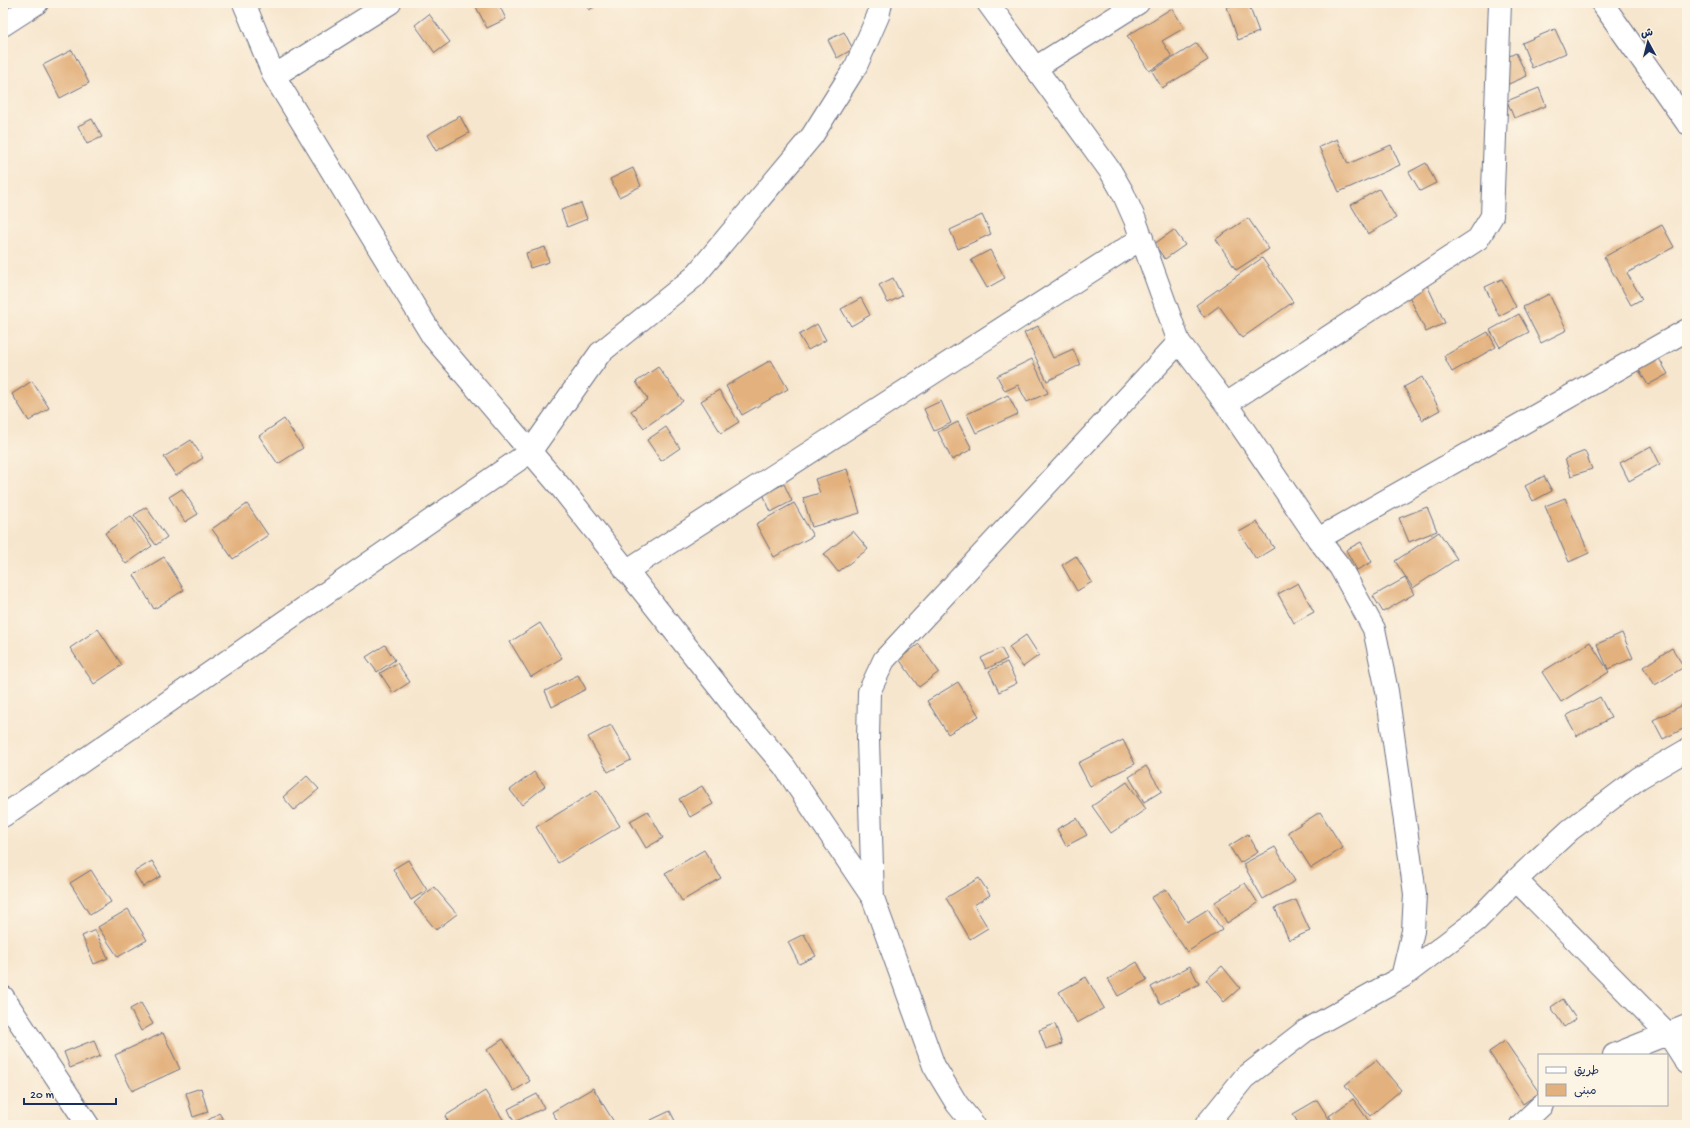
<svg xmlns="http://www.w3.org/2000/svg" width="1690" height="1128" font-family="'Gochi Hand','Playpen Sans Arabic',sans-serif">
	<rect width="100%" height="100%" fill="#fcf5e5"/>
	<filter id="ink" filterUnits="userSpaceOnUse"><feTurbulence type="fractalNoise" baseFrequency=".025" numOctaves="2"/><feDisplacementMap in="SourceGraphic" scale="8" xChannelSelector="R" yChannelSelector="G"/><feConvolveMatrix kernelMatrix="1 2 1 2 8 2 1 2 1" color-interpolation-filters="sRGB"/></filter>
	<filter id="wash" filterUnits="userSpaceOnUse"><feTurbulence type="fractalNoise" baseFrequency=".012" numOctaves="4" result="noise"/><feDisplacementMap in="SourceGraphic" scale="16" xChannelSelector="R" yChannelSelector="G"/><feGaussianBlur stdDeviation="0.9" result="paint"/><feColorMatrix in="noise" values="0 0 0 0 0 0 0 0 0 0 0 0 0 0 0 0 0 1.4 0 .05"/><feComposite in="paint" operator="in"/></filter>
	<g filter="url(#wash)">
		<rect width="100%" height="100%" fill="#f7e6ce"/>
		<g id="blocks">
			<path fill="#e3b17d" d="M474 3H498L506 19 487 28Z
				M585 3H600L589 10Z
				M1239 3H1248L1259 32 1238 40 1227 7Z
				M1172 8 1184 28 1162 41 1172 57 1149 71 1127 36Z
				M429 14 450 42 435 53 415 25Z
				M1555 29 1566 53 1532 68 1522 43Z
				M844 32 853 49 837 58 828 40Z
				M1197 43 1208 60 1162 88 1152 71Z
				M72 50 89 83 60 98 43 65Z
				M1516 53 1527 76 1495 90 1485 67Z
				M1539 88 1546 106 1514 118 1507 101Z
				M460 116 469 133 436 151 427 135Z
				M92 119 102 137 87 144 78 126Z
				M1337 139 1348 164 1391 145 1400 165 1339 192 1319 147Z
				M1426 163 1436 183 1420 191 1409 172Z
				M633 168 641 186 619 197 610 179Z
				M1379 189 1396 218 1368 234 1351 205Z
				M581 203 587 219 567 227 561 210Z
				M982 215 991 234 958 249 950 230Z
				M1248 218 1269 249 1236 270 1216 239Z
				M1662 225 1674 247 1627 273 1642 299 1631 305 1604 257Z
				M1174 230 1185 245 1165 259 1154 244Z
				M545 247 549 262 530 268 526 253Z
				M990 250 1005 278 987 288 971 260Z
				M1262 258 1293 302 1242 338 1219 306 1204 317 1196 305Z
				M893 278 902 296 888 303 879 285Z
				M1502 279 1516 307 1499 316 1485 287Z
				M1427 285 1445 323 1426 332 1408 294Z
				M1549 294 1567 330 1541 343 1523 307Z
				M861 298 870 315 851 326 841 309Z
				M1519 314 1529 332 1500 347 1490 330Z
				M817 324 826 340 808 350 799 335Z
				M1038 326 1053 358 1073 349 1080 365 1047 381 1024 333Z
				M1488 332 1496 347 1452 372 1444 356Z
				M1653 348 1668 374 1648 385 1633 360Z
				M1032 359 1048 393 1027 402 1018 385 1005 391 997 376Z
				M771 360 788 389 742 415 726 386Z
				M658 367 683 401 644 428 631 411 648 399 636 382Z
				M1422 377 1440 410 1422 420 1404 387Z
				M32 381 49 408 29 421 12 394Z
				M719 390 739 422 721 433 701 401Z
				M1008 395 1018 414 976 433 967 414Z
				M941 401 951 423 934 431 924 409Z
				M284 419 303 448 278 464 259 436Z
				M958 422 972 449 952 460 938 432Z
				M666 427 680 448 661 461 647 440Z
				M191 440 203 458 176 476 164 457Z
				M1651 446 1660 464 1629 481 1620 463Z
				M1585 451 1592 469 1571 476 1565 459Z
				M847 469 860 513 812 527 803 498 820 493 815 479Z
				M1544 476 1552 491 1533 501 1525 486Z
				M784 484 792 501 771 512 763 494Z
				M182 489 198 514 185 522 169 497Z
				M1565 498 1589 553 1569 562 1545 506Z
				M794 503 813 536 774 557 756 524Z
				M247 504 268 535 233 559 212 529Z
				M146 507 167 537 156 545 134 515Z
				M1427 507 1437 531 1409 542 1399 518Z
				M131 516 152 546 126 564 105 533Z
				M1257 522 1274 548 1256 559 1239 532Z
				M853 531 868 549 838 572 824 554Z
				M1439 532 1457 559 1413 588 1395 561Z
				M1361 542 1372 562 1357 570 1346 550Z
				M1076 556 1092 582 1077 591 1062 565Z
				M164 557 184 590 154 609 134 575Z
				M1405 578 1414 594 1383 612 1373 596Z
				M1298 583 1314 612 1294 623 1278 594Z
				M540 623 562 658 531 677 510 642Z
				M98 629 122 665 94 684 70 648Z
				M1622 633 1633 658 1608 669 1597 644Z
				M1026 635 1039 655 1023 667 1009 647Z
				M1590 642 1609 672 1561 702 1542 672Z
				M919 644 939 672 919 687 899 659Z
				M385 645 395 660 377 672 366 657Z
				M1001 648 1007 659 986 669 981 658Z
				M1672 648 1684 667 1655 685 1643 667Z
				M1007 662 1017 683 999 692 989 671Z
				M397 663 410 682 393 693 380 673Z
				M578 675 586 689 552 707 545 691Z
				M958 682 979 716 948 734 927 701Z
				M1600 697 1611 718 1577 736 1566 716Z
				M1685 704 1687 708V727L1663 739 1653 720Z
				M611 725 631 760 608 772 588 737Z
				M1123 740 1135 764 1090 786 1078 763Z
				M1146 766 1162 791 1144 802 1129 777Z
				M534 772 545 786 522 805 510 790Z
				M307 776 319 789 294 810 283 797Z
				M1127 782 1146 809 1111 833 1092 806Z
				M702 786 713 804 690 817 679 799Z
				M597 790 620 826 558 863 536 827Z
				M648 811 663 838 646 848 630 821Z
				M1320 812 1343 848 1311 868 1288 832Z
				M1077 818 1087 835 1066 846 1057 829Z
				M1248 834 1258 852 1240 863 1229 846Z
				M1275 847 1295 881 1263 899 1243 864Z
				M704 850 721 878 682 901 665 873Z
				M408 860 427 890 411 900 393 869Z
				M152 861 161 876 143 887 134 872Z
				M91 870 111 902 90 915 70 883Z
				M979 878 990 895 974 905 988 928 970 939 946 898Z
				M1245 883 1258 903 1227 923 1215 902Z
				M434 887 457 914 436 930 414 903Z
				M1166 889 1187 922 1208 909 1222 930 1187 952 1151 898Z
				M1296 900 1310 931 1289 940 1275 908Z
				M128 909 147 940 118 957 98 927Z
				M95 930 108 958 94 964 82 936Z
				M804 934 816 956 799 964 788 942Z
				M1137 962 1147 980 1118 996 1108 979Z
				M1190 966 1199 984 1160 1004 1151 987Z
				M1222 966 1240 988 1224 1002 1206 980Z
				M1086 977 1104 1008 1077 1023 1059 992Z
				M1563 999 1576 1019 1564 1027 1551 1007Z
				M141 1003 153 1024 141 1031 130 1009Z
				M1055 1024 1062 1044 1046 1049 1039 1030Z
				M163 1033 180 1069 132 1091 115 1055Z
				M503 1039 530 1081 514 1091 487 1050Z
				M94 1040 100 1056 70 1068 64 1052Z
				M1505 1041 1539 1091V1093L1523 1104 1489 1052Z
				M1376 1060 1401 1090 1370 1116 1345 1085Z
				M201 1088 208 1112 193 1117 186 1093Z
				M593 1088 614 1122 609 1125H560L552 1112Z
				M485 1091 506 1124 450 1125 445 1116Z
				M537 1094 544 1108 514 1122 508 1109Z
				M1353 1099 1371 1124 1335 1125 1329 1116Z
				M1317 1100 1333 1125H1299L1293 1114Z
				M670 1111 677 1125H653L651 1120Z
				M219 1113 227 1125H201Z"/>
		</g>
	</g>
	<g filter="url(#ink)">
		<use href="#blocks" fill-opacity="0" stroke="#686f85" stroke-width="1"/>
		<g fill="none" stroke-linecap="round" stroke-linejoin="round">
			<defs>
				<path id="minor" d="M244 3 274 76 433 337 563 490 740 714 784 766 873 898 934 1066 957 1104 974 1125
					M988 3 1111 172 1123 193 1135 220 1179 342 1226 404 1318 539 1340 567 1374 629 1387 691 1415 894 1413 931 1402 977
					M1602 3 1687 123
					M3 25 37 3
					M1035 68 1138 3
					M274 76 390 3
					M1226 404 1478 239 1492 216 1500 3
					M1318 539 1687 330
					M626 571 1142 238
					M3 816 530 452 600 353 694 277 812 136 856 66 878 16 881 3
					M1516 880 1669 1035 1687 1063
					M873 898 868 740 869 692 884 660 1179 342
					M3 997 88 1125
					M1614 1055 1687 1026
					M1206 1125 1244 1078 1305 1031 1402 977 1476 921 1516 880 1570 830 1639 778 1687 750
					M1521 1125 1542 1105"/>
			</defs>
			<use href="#minor" stroke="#686f85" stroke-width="24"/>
			<use href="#minor" stroke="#fff" stroke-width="22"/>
		</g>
	</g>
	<rect width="1690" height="1128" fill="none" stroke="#fcf5e5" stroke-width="16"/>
	<rect x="1538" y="1054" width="130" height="52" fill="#fcf5e5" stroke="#a2a6af"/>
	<rect x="1546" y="1067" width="20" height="6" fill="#ffffff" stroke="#a2a6af"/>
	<text x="1574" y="1074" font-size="12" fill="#1b2f5e">طريق</text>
	<rect x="1546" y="1084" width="20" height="12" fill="#e3b17d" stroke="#a2a6af"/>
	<text x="1574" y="1094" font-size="12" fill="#1b2f5e">مبنى</text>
	<g transform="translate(1648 42) rotate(353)" stroke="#fcf5e5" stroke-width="3" paint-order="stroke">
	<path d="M0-3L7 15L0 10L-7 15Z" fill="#1b2f5e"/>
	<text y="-6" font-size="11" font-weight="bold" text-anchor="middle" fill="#1b2f5e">ش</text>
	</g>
	<path d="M24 1098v6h92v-6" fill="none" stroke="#1b2f5e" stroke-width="2"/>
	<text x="30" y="1098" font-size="12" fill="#1b2f5e" stroke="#fcf5e5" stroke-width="3" paint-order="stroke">20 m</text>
</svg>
